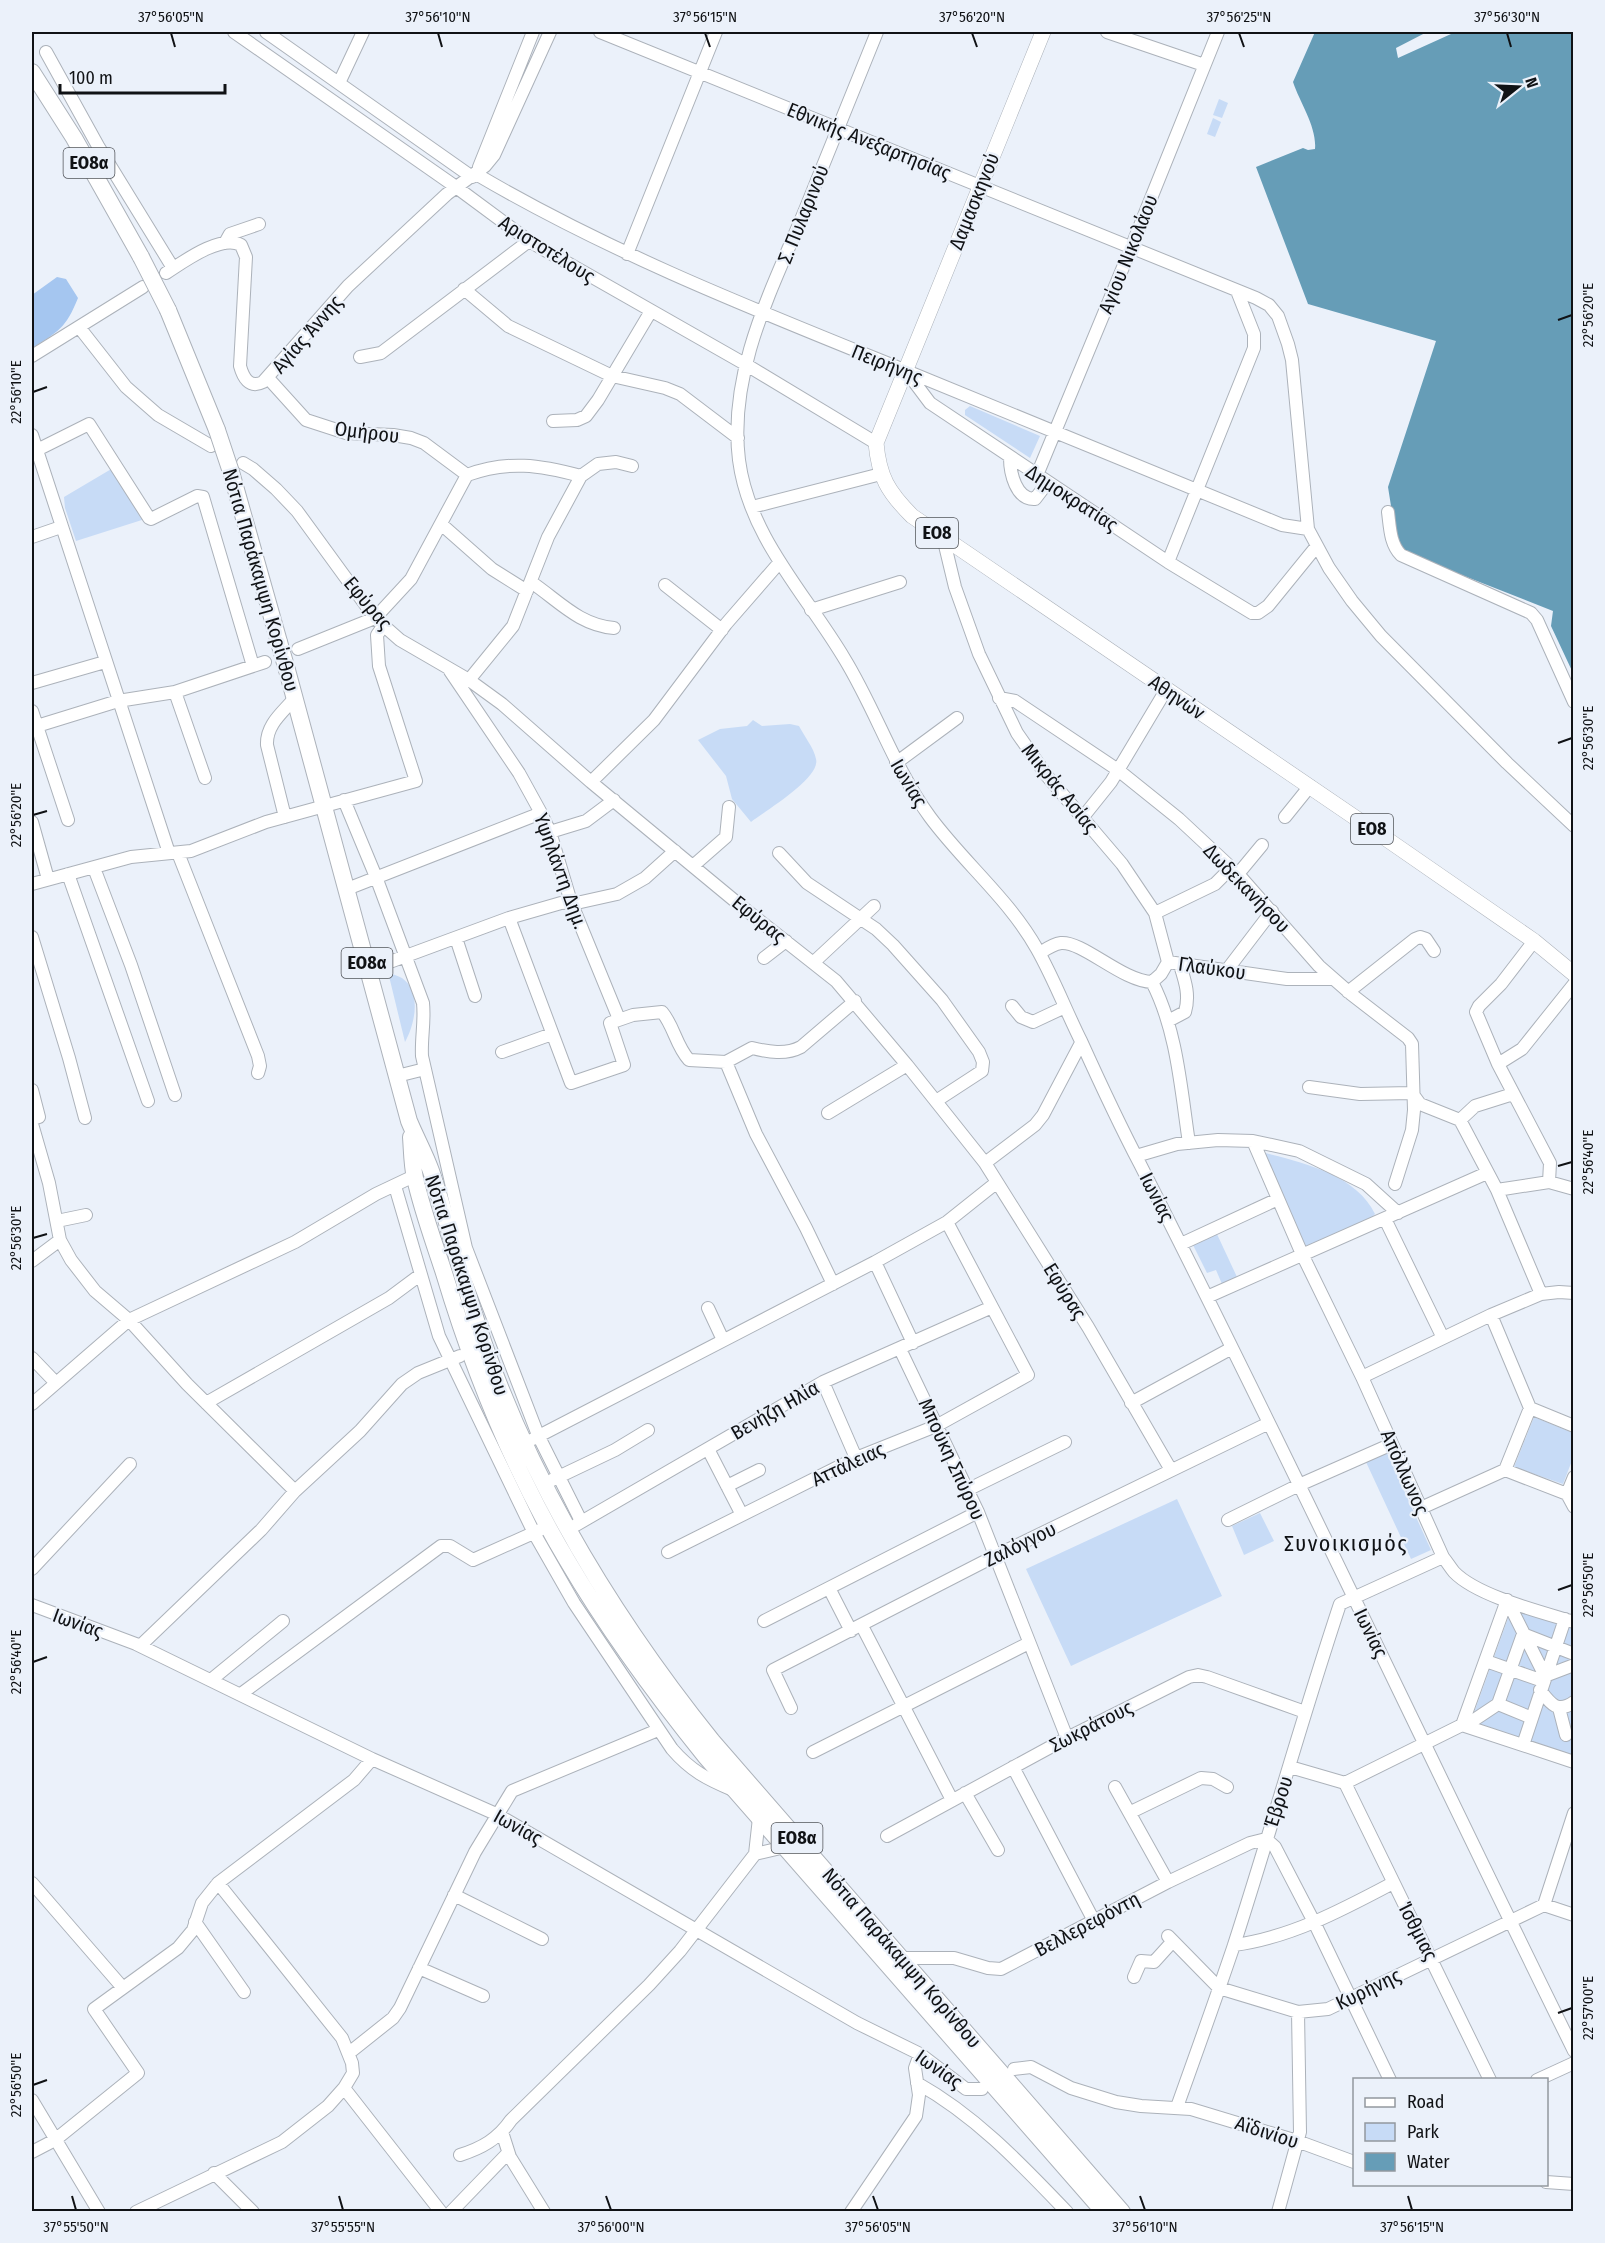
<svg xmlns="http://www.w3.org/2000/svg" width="1605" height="2243" font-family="'Fira Sans Condensed',sans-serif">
	<rect width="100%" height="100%" fill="#ebf1fa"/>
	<path fill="#c7dbf6" d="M1219 99 1228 103 1222 118 1213 115Z
		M1213 118 1221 122 1215 137 1207 134Z
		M970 406 1040 436 1030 458 965 415V410Z
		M113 468 145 519 76 541 65 508 64 497Z
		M753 720 762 726 790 724 799 726C804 736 814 748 816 759 821 778 765 811 751 822L732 799 726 776 698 740 720 729 747 726Z
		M388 972C392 974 398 976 402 978 422 992 415 1024 405 1042Z
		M1261 1152C1301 1162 1356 1174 1375 1214L1369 1221 1306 1247Z
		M1216 1232 1237 1277 1222 1284 1216 1270 1207 1273 1192 1243Z
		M1534 1417 1573 1433V1458L1563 1484 1514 1467Z
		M1387 1453 1431 1550 1411 1559 1366 1462Z
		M1177 1499 1222 1596 1071 1666 1026 1569Z
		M1260 1513 1274 1541 1244 1555 1232 1526Z
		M1512 1607 1573 1628V1756L1471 1721Z"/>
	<path fill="#a5c6f0" d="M57 277 66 279 78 298C66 328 58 332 32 348V295Z"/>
	<path fill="#669db7" d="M1315 32H1427L1396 48 1398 58 1451 34 1452 32H1573V673L1551 626 1553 611 1398 550 1388 487 1436 341 1308 304 1256 167 1303 148 1308 150 1315 149C1317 127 1300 103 1293 82Z"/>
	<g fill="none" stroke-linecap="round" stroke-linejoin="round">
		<defs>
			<path id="minor" d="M234 32 456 187 529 241 745 364 876 443
				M266 32 472 177
				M600 32 1256 298 1269 305 1278 316 1288 344 1292 360 1308 529 1329 568 1352 601 1381 636 1507 763 1574 826
				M877 32C853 91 829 151 805 210 772 289 728 372 739 460 749 537 806 594 844 658 876 710 894 768 930 817 964 863 1009 899 1037 949 1054 979 1066 1011 1081 1041 1100 1083 1119 1124 1140 1164 1289 1457 1428 1755 1574 2051
				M1107 32 1204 65
				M46 52 98 146 173 268
				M339 83 363 32
				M479 167 533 32
				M476 174C612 254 758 311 904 370 1030 421 1156 474 1282 525L1308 529
				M225 243 230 234 259 224
				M627 254 716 32
				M166 273C183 262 221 234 241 245L246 257 240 366C243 377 249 389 263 382L348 286 447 194 485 166 494 155 550 32
				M464 289 508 326 612 376 665 388 680 394 738 438
				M79 327 126 387 158 415 211 446
				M32 356 143 287
				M360 357 381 353 529 241
				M906 371 930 403 1168 562 1252 613H1258L1268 606 1316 547
				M268 378 306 420 346 433 393 435 411 438 424 443 467 475C508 460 540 465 581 476
				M553 421 577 420 586 416 598 400 651 311
				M32 435 169 853
				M37 450 89 424 149 518 151 519 197 496 203 497 253 666
				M1010 458C1010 473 1016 500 1035 499L1048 482
				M243 463 253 469 276 489 297 511 375 618 400 640 469 680 502 704 591 782 741 906 836 981 907 1065 985 1163 1088 1327 1171 1470
				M1037 475 1131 248 1218 32
				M752 507 881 474
				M1388 512C1390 527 1390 544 1401 555L1531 613 1537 620 1574 702
				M441 524 492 569 527 591
				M32 537 61 527
				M943 537 955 587 979 654 1017 733 1047 776 1122 864 1155 913 1168 962
				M1168 562 1254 348V334L1237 291
				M531 582C559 601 579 625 614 628
				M665 585 722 630
				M811 610 900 582
				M298 649 375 618 411 579 467 475
				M450 671 519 773 541 813 550 832 571 902 619 1019
				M469 680 513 626 548 537 581 476 598 464 616 462 632 466
				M32 683 105 662
				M175 692 205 778
				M999 698 1015 701 1118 770 1179 819 1238 874 1319 966 1351 994 1408 1038 1412 1044 1414 1110 1412 1130 1395 1184
				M32 711 68 820
				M37 726 118 701 175 692 265 662
				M896 763 957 718
				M591 782 654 720 726 624 779 563
				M344 800 376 877 423 1003C425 1021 421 1038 422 1056L466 1248 538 1435 581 1521
				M285 817 267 745C266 725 282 713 294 699
				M1083 817 1111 782 1166 690
				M1285 817 1310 786
				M32 822 48 879
				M550 832 586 821 614 800
				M178 853 258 1056 260 1066 258 1073
				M779 853 807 883 876 929 893 945 942 1000 979 1052 983 1062 982 1071 936 1101
				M694 865 726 837 729 807
				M94 868 131 965 175 1095
				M68 874 148 1101
				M1238 874 1262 845
				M32 884 131 857 191 851 266 822 416 781 379 666 377 635 384 625
				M347 889 541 813
				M1155 913 1215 884 1231 868
				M509 918 571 1083 624 1065 610 1023 633 1015 662 1012C674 1026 676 1046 689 1060L726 1062 752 1048C768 1052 786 1055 801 1047L855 1001
				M32 937 69 1058 85 1118
				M456 938 475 996
				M1534 941 1501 984 1479 1006 1476 1012 1498 1064 1550 1163 1549 1182
				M1040 953C1046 949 1053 944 1061 943 1083 941 1122 981 1152 982L1161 974 1168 962
				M764 958 786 941
				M814 962 874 906
				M1168 962 1287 979H1333
				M368 970 509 918 561 903 581 902 617 894 645 878 675 851
				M1227 970 1272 911
				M1152 982C1177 1030 1181 1090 1189 1143
				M1348 992 1415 939 1420 937 1426 939 1434 951
				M1012 1006 1021 1017 1033 1022 1065 1007
				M1168 1021 1185 1012C1190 995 1185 981 1180 965
				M502 1052 552 1034
				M726 1062 756 1134 806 1228 833 1284
				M1498 1064 1522 1049 1574 984
				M397 1076 425 1069
				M1309 1087 1360 1094 1412 1093 1420 1104 1460 1120 1497 1190 1541 1294
				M32 1090 39 1117 32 1119
				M828 1113 907 1065
				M1460 1120 1475 1106 1513 1094
				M32 1124 49 1183 60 1240 71 1260 95 1291 129 1320 187 1384 295 1491
				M1253 1141 1302 1254 1362 1377 1443 1557C1447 1562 1450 1567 1454 1572 1477 1596 1541 1612 1574 1622
				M1136 1156 1177 1144 1218 1140 1253 1141 1299 1151 1366 1184 1398 1213
				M985 1163 1035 1125 1043 1115 1081 1043
				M395 1186 439 1336 534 1533 574 1603 672 1749C691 1771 707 1779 733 1790
				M1497 1190 1549 1182 1574 1189
				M1385 1219 1443 1338
				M57 1221 86 1215
				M1181 1244 1278 1199
				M32 1261 60 1240
				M875 1262 913 1343
				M1207 1297 1487 1173
				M708 1308 723 1340
				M1491 1315 1530 1408
				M900 1349 978 1512 1067 1738
				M32 1358 56 1383
				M1362 1377 1491 1315 1541 1294 1559 1292 1574 1293
				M823 1382 856 1458
				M206 1403 389 1298 420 1275
				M1131 1403 1232 1348
				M32 1404 129 1320 295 1242 376 1194 414 1176
				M533 1439 875 1262 947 1222 996 1183
				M708 1449 742 1515
				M1505 1470 1530 1408 1574 1426
				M1505 1470 1567 1494 1574 1477
				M552 1480 615 1450 648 1430
				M727 1486 759 1470
				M967 1490 1065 1442
				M1567 1494 1574 1507
				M1421 1508 1505 1470
				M1228 1520 1299 1485 1392 1444
				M576 1525 823 1382 992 1307
				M668 1552 856 1458 936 1426 1028 1375 947 1222
				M32 1569 130 1464
				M829 1588 851 1631
				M1507 1600 1545 1676 1574 1665
				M32 1605 136 1644 372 1759 496 1814 857 2023 920 2054 966 2089H982
				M764 1621 978 1512
				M862 1626 952 1800
				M140 1646 261 1530 295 1491 360 1431 402 1384 418 1373 460 1356
				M1486 1661 1543 1681
				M211 1680 283 1621
				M1540 1690C1550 1703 1557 1714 1574 1702
				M241 1694 441 1546H450L473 1560 540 1530
				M791 1708 773 1670 995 1556 1269 1423
				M1559 1708 1566 1735
				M1532 1718 1498 1704 1523 1634 1574 1654
				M1462 1725 1507 1600
				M1462 1725 1574 1762
				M1465 1726 1498 1704
				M1523 1745 1565 1619
				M813 1752 1029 1643
				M1013 1767 1094 1921
				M1290 1767 1345 1783 1462 1725
				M1345 1783 1490 2080
				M1115 1787 1168 1882
				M965 1793 998 1850
				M1131 1812 1201 1778 1213 1779 1227 1787
				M887 1836 1067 1738 1189 1677 1198 1675 1207 1677 1305 1712
				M755 1854 785 1847
				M32 1883 123 1988
				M454 1895 542 1939
				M1544 1905 1574 1813
				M195 1922 244 1992
				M1168 1936 1219 1988 1298 2012 1328 2009 1544 1905 1574 1915
				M1234 1945C1290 1938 1344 1909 1393 1883
				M901 1958H954L988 1968 1001 1969 1168 1882 1250 1843 1266 1839 1275 1847 1314 1922 1390 2080
				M419 1968 483 1996
				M1134 1977 1141 1961 1154 1962 1173 1941
				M349 2053 393 2018 400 2008 475 1852 512 1791 658 1730
				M1014 2069 1031 2067 1071 2088 1116 2102 1141 2106 1191 2109 1297 2141 1354 2162
				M1537 2080 1574 2063
				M917 2083C976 2116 1021 2164 1067 2212
				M344 2088 441 2212
				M32 2100 99 2212
				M1177 2107C1196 2054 1215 2001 1233 1948 1270 1834 1302 1718 1340 1604L1443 1557
				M502 2132 510 2157 544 2212
				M32 2152 55 2140 138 2073 94 2009 178 1948 193 1930 202 1903 218 1883 354 1780 372 1759
				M460 2155C482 2148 498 2139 511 2120L649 1985 680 1951 755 1854 759 1818
				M214 2173 253 2212
				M1546 2182 1574 2184
				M136 2212 282 2142 328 2106 344 2088 353 2073 352 2063 342 2038 218 1883
				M451 2212 508 2153
				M851 2212 916 2116 919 2095 915 2068 920 2054
				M1278 2212 1300 2132 1298 2012"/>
			<path id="major" d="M1043 32 876 443C879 477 888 492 912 516L1388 840 1534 941 1574 974"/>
			<path id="highway" d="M32 72 74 138 141 257
				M168 310 217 430
				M231 472 279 642
				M287 670 409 1121C416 1138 425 1154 431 1171 452 1233 466 1297 489 1358 540 1498 619 1625 712 1741L1122 2212
				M411 1137C412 1150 412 1165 415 1178 422 1210 434 1242 444 1273 474 1373 514 1471 567 1560 608 1630 655 1694 706 1757L1104 2212"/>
		</defs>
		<use href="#minor" stroke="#acb2ba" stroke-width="14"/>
		<use href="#major" stroke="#acb2ba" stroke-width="16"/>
		<use href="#highway" stroke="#acb2ba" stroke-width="18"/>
		<use href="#minor" stroke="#fff" stroke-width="12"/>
		<use href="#major" stroke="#fff" stroke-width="15"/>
		<use href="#highway" stroke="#fff" stroke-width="16"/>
		<defs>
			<path id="highway-bridge" d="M141 257 168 310
				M217 430 231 472
				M279 642 287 670"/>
		</defs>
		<use href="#highway-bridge" stroke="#acb2ba" stroke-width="18" stroke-linecap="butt"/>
		<use href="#highway-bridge" stroke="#fff" stroke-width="16"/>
	</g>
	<path fill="none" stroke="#101215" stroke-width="2" d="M171 33 175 47M438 33 442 47M705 33 710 47M972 33 977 47M1239 33 1244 47M1507 33 1511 47M1558 320 1572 315M33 392 47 387M1558 743 1572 738M33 815 47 811M1558 1166 1572 1162M33 1238 47 1234M1558 1590 1572 1585M33 1662 47 1657M1558 2013 1572 2008M33 2085 47 2080M72 2196 76 2210M339 2196 343 2210M606 2196 611 2210M873 2196 878 2210M1140 2196 1145 2210M1408 2196 1412 2210"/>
	<g text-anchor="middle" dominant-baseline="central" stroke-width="4.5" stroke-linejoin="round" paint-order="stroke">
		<g fill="#ebf1fa" stroke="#52555a" stroke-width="1.5">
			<rect x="63.5" y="148" width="51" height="30" rx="4.5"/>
			<rect x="916" y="518" width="42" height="30" rx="4.5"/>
			<rect x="1351" y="814" width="42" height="30" rx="4.5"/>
			<rect x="341.5" y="948" width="51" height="30" rx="4.5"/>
			<rect x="771.5" y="1823" width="51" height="30" rx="4.5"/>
		</g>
		<g font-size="18" font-weight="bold" fill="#101215">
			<text x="89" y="163">ΕΟ8α</text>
			<text x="937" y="533">ΕΟ8</text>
			<text x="1372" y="829">ΕΟ8</text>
			<text x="367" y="963">ΕΟ8α</text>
			<text x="797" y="1838">ΕΟ8α</text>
		</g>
		<g font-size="20" fill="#101215" stroke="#ebf1fa">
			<text transform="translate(869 141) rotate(22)">Εθνικής Ανεξαρτησίας</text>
			<text transform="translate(974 201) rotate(-68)">Δαμασκηνού</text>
			<text transform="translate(803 214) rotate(-68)">Σ. Πυλαρινού</text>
			<text transform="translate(547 249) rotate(32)">Αριστοτέλους</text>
			<text transform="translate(1128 254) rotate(-68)">Αγίου Νικολάου</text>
			<text transform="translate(307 334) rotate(-49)">Αγίας Άννης</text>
			<text transform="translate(887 364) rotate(22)">Πειρήνης</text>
			<text transform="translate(367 432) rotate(7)">Ομήρου</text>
			<text transform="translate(1072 498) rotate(33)">Δημοκρατίας</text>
			<text transform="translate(261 580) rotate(74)">Νότια Παράκαμψη Κορίνθου</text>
			<text transform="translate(368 603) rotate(50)">Εφύρας</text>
			<text transform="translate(1177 697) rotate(34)">Αθηνών</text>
			<text transform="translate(909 783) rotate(59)">Ιωνίας</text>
			<text transform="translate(1060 788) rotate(51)">Μικράς Ασίας</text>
			<text transform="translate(561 871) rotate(70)">Υψηλάντη Δημ.</text>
			<text transform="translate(1247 888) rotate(46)">Δωδεκανήσου</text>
			<text transform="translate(759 919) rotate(39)">Εφύρας</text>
			<text transform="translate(1212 968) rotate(8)">Γλαύκου</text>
			<text transform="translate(1157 1197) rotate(63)">Ιωνίας</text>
			<text transform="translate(467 1285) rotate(72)">Νότια Παράκαμψη Κορίνθου</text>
			<text transform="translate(1065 1291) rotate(58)">Εφύρας</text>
			<text transform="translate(775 1410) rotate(-30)">Βενήζη Ηλία</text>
			<text transform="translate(952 1459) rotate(65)">Μπούκη Σπύρου</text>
			<text transform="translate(848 1464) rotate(-25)">Αττάλειας</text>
			<text transform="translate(1405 1472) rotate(66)">Απόλλωνος</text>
			<text transform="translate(1020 1544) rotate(-26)">Ζαλόγγου</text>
			<text transform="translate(78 1623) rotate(20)">Ιωνίας</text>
			<text transform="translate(1371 1633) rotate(64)">Ιωνίας</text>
			<text transform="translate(1091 1726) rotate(-27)">Σωκράτους</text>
			<text transform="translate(1278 1802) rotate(-72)">Έβρου</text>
			<text transform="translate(518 1827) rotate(29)">Ιωνίας</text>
			<text transform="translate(1087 1924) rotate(-28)">Βελλερεφόντη</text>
			<text transform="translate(1418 1931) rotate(63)">Ίσθμιας</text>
			<text transform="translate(902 1958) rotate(49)">Νότια Παράκαμψη Κορίνθου</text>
			<text transform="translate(1368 1989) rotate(-26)">Κυρήνης</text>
			<text transform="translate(939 2069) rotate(35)">Ιωνίας</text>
			<text transform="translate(1267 2132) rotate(18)">Αϊδινίου</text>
		</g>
		<g font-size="22" letter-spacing="1.5" fill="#101215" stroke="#ebf1fa">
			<text x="1346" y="1543">Συνοικισμός</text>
		</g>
	</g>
	<rect width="1605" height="2243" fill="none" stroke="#ebf1fa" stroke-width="66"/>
	<rect x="1353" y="2078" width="195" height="108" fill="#ebf1fa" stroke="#93989e" stroke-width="1.5"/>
	<rect x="1365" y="2098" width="30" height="9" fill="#ffffff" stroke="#93989e" stroke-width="1.5"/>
	<text x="1407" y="2108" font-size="18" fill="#101215">Road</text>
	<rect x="1365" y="2123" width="30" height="18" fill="#c7dbf6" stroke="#93989e" stroke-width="1.5"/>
	<text x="1407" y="2138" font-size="18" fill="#101215">Park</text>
	<rect x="1365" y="2153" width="30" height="18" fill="#669db7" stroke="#93989e" stroke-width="1.5"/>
	<text x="1407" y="2168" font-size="18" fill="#101215">Water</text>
	<g transform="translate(1518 87) rotate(72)" stroke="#ebf1fa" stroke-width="4.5" paint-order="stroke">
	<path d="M0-4.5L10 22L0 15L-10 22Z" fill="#101215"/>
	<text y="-9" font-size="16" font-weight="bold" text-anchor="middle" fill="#101215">N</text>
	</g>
	<path d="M60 84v9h165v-9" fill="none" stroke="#101215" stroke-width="3"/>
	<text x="69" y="84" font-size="18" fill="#101215" stroke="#ebf1fa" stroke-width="4.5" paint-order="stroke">100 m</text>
	<rect x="33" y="33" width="1539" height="2177" fill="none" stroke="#101215" stroke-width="2"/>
	<g font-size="15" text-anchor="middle" fill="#101215">
		<text x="171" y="22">37°56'05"N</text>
		<text x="438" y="22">37°56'10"N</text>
		<text x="705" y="22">37°56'15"N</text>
		<text x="972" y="22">37°56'20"N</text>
		<text x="1239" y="22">37°56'25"N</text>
		<text x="1507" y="22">37°56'30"N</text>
		<text transform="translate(1588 315) rotate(-90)" y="5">22°56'20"E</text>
		<text transform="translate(16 392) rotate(-90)" y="5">22°56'10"E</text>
		<text transform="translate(1588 738) rotate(-90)" y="5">22°56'30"E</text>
		<text transform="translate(16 815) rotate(-90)" y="5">22°56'20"E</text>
		<text transform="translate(1588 1162) rotate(-90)" y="5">22°56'40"E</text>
		<text transform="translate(16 1238) rotate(-90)" y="5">22°56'30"E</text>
		<text transform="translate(1588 1585) rotate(-90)" y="5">22°56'50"E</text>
		<text transform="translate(16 1662) rotate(-90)" y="5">22°56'40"E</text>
		<text transform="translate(1588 2008) rotate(-90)" y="5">22°57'00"E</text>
		<text transform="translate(16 2085) rotate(-90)" y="5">22°56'50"E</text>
		<text x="76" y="2232">37°55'50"N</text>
		<text x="343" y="2232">37°55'55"N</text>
		<text x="611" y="2232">37°56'00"N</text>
		<text x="878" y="2232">37°56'05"N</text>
		<text x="1145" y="2232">37°56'10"N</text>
		<text x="1412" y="2232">37°56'15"N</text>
	</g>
</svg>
